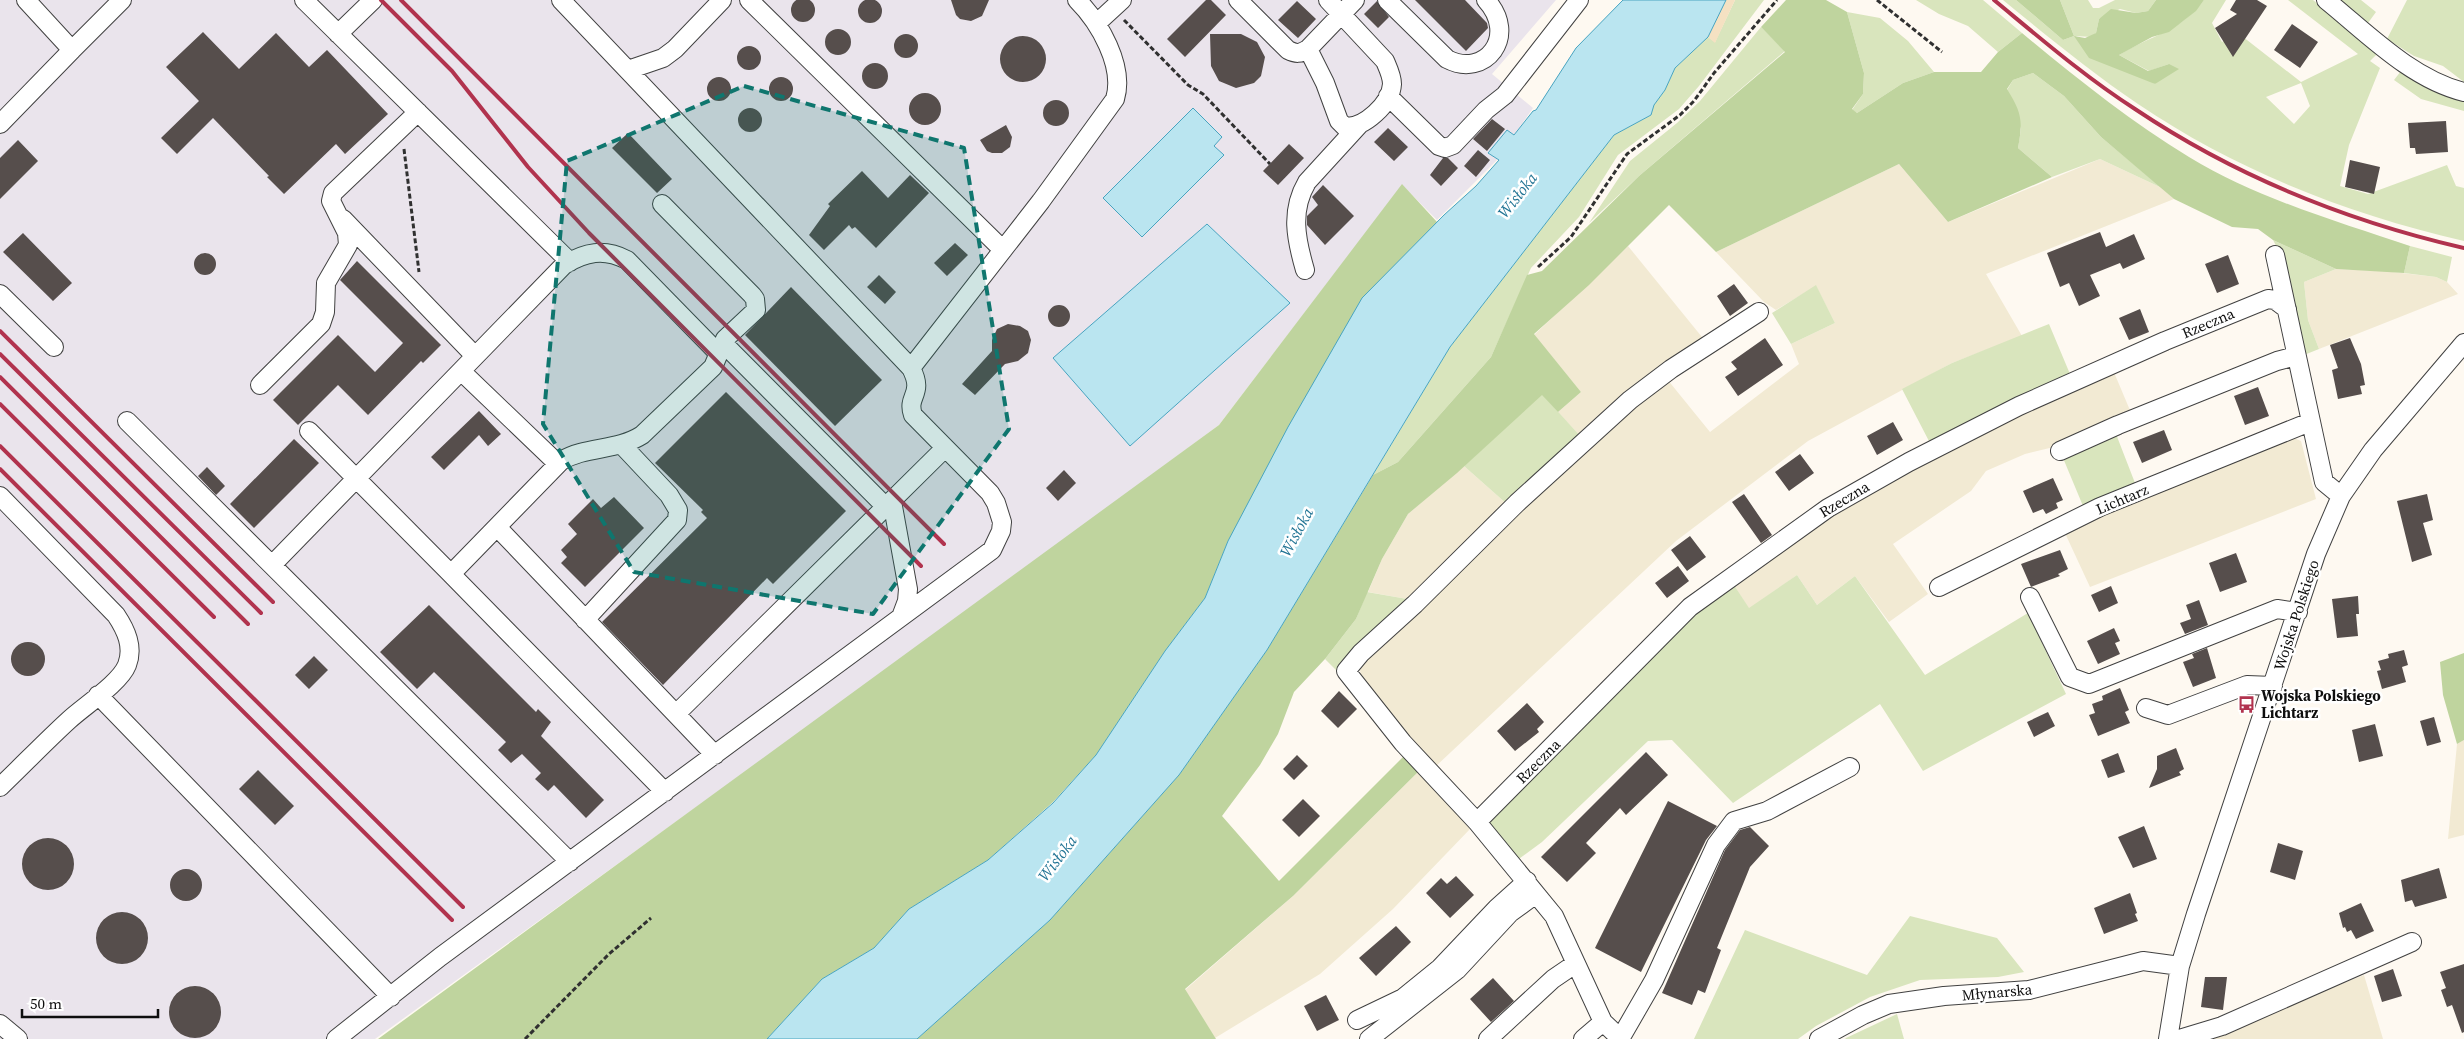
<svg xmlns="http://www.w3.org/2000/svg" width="2464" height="1039" font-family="'Source Serif 4',serif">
	<rect width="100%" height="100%" fill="#fef9f1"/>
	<path fill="#eae4ec" d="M0 0H1556L1492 74 1533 108 1497 160 1437 220 1402 185 1219 425 950 624 375 1039H0Z"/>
	<path fill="#f2ead3" d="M2100 159 2162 188 2174 199 1986 274 2022 336 1952 363 1808 441 1676 541 1435 767 1391 719 1362 681 1360 670 1364 661 1545 484 1667 379 1710 432 1799 364 1791 344 1835 323 1816 286 1776 310 1764 302 1716 252 1899 164 1948 222Z
		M1628 246 1706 342 1582 438 1558 412 1581 392 1534 335Z
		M2336 269 2384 271 2436 277 2447 282 2458 294 2319 349 2308 320 2304 282Z
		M2113 370 2132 415 2058 446 2025 454 1986 471 1971 491 1893 544 1928 594 1889 622 1855 576 1817 605 1797 575 1749 609 1732 582 1815 524 1900 473Z
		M2289 436 2301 441 2316 499 2090 587 2064 531Z
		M1464 466 1508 505 1413 600 1368 592 1382 559 1408 514Z
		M2464 740V835L2448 839 2457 744Z
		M1419 771 1471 828 1393 909 1320 974 1215 1038 1185 990 1293 896Z
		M2364 975 2383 1039H2201Z"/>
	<path fill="#d9e5bd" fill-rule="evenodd" d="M1735 0H1764L1699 86 1679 109 1618 155 1579 217 1531 268 1491 357 1398 462 1373 475 1450 347 1614 135 1651 115 1654 105 1665 90 1675 68 1708 37 1715 42Z
		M1916 0H1983L2022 33 1998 52 1968 26 1939 14Z
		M2003 0H2016L2063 40 2074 36 2060 0H2088L2093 8H2099L2115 0H2156L2148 11 2136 13 2120 9 2099 19 2096 33 2092 37 2075 36 2155 84 2169 64 2149 71 2119 55C2151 35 2180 32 2204 0H2226L2212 23 2222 42 2238 33 2301 82 2358 54 2288 0H2313L2379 52 2370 61 2380 68 2349 145 2340 186 2368 194 2447 165 2456 186 2464 188V241C2348 214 2237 171 2138 104 2091 72 2047 36 2003 0ZM2301 83 2310 106 2294 124 2266 97Z
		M2337 0H2361L2376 12 2368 23Z
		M2407 0H2464V82L2443 66 2414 56 2387 39Z
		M1847 12 1880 18 1908 41 1934 72 1903 83 1857 113 1852 110 1863 94 1864 73Z
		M1761 27 1785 51 1639 176 1589 223 1630 161 1677 123 1700 101Z
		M2401 71 2464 101V111L2421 99 2394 80Z
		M2033 73 2064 96 2101 137 2162 188 2100 159 2052 177 2018 148 2021 129 2007 90 2013 80Z
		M2273 240 2336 269 2304 282 2308 320 2319 349 2304 355 2282 257Z
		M2410 246 2452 257 2447 282 2436 277 2404 273Z
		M1816 285 1835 323 1791 344 1772 313Z
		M2049 324 2070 374 2011 401 1931 445 1902 389 1952 363Z
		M1542 394 1582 438 1508 505 1464 466Z
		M2116 434 2135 483 2083 506 2063 458Z
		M1797 575 1817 605 1855 576 1925 675 2028 613 2066 694 1923 771 1880 704 1733 803 1672 740 1648 741 1542 842 1516 861 1487 827 1490 816 1677 628 1732 582 1749 608Z
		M1367 592 1413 600 1337 671 1325 659 1356 619Z
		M1910 916 1997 938 2024 972 1998 977 1920 980 1870 997 1816 1026 1798 1039H1694L1745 930 1867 975Z
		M1897 1014 1904 1039H1845L1846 1038Z"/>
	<path fill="#bfd49e" d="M1786 0H1826L1847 12 1864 73 1863 94 1852 109 1857 113 1903 83 1934 72H1981L1998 52 2022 33C2075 77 2130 121 2189 157 2254 197 2338 222 2410 246L2404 273 2336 269 2273 240 2258 229 2232 227 2174 199 2101 137 2064 96 2033 73 2013 80 2007 89C2022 113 2023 121 2018 148L2052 177 1948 222 1899 164 1716 252 1669 205 1589 285 1534 334 1581 392 1558 412 1542 395 1457 473 1408 514 1382 559 1356 619 1325 659 1294 692 1278 734 1260 765 1222 816 1279 881 1404 756 1419 771 1293 896 1185 989 1216 1039H917L1050 920 1179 775 1267 650 1373 475 1398 462 1491 357 1527 275 1542 271 1639 176 1785 52 1761 27Z
		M2016 0H2060L2074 36 2085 38 2096 33 2099 19 2111 9 2136 13 2148 11 2156 0H2204L2196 11 2169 32 2152 37 2119 55 2148 71 2169 64 2179 69 2155 84 2089 58 2074 36 2063 40Z
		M1402 184 1437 222 1228 541 1205 598 1165 651 1096 755 1053 802 988 860 909 909 874 948 822 979 767 1039H378L1219 425Z
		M2464 653V740L2457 744 2443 695 2440 662Z"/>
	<path fill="#f5e1c2" d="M1726 0H1735L1715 43 1708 37Z"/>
	<path fill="#bae5f0" stroke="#48a4c0" d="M1623 0H1726L1708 37 1675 68 1665 90 1654 105 1651 115 1614 135 1450 347 1267 650 1179 775 1050 920 917 1039H767L822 979 874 948 909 909 988 860 1053 803 1096 755 1165 651 1205 598 1228 541 1288 427 1362 298 1444 215 1476 186 1499 160 1488 153 1507 130 1514 135 1533 111 1536 110 1576 48Z
		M1193 108 1222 137 1214 146 1224 155 1142 237 1103 198Z
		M1207 224 1290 303 1130 446 1053 358Z"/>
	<path fill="#564e4c" d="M791 10a12 12 0 1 1 24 0a12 12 0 1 1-24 0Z
		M858 11a12 12 0 1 1 24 0a12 12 0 1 1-24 0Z
		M951 0H989L982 16 971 21 960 19 956 15Z
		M1206 0H1211L1226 15 1185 57 1167 39Z
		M1415 0H1465L1487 23 1488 28 1466 51Z
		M2236 0H2257L2267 6 2233 57 2215 28 2237 14 2230 10Z
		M1297 1 1316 19 1298 38 1278 20Z
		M1377 1 1389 17 1378 28 1364 14Z
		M2292 24 2318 42 2300 68 2274 50Z
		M825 42a13 13 0 1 1 26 0a13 13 0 1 1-26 0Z
		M203 32 239 69 276 33 309 67 327 50 388 114 345 154 336 144 284 194 267 177 269 176 213 118 177 154 161 138 199 101 166 67Z
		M894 46a12 12 0 1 1 24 0a12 12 0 1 1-24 0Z
		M1210 34H1241L1257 42 1265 57 1261 76 1254 83 1236 88 1219 81 1211 66Z
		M1000 59a23 23 0 1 1 46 0a23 23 0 1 1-46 0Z
		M737 58a12 12 0 1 1 24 0a12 12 0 1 1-24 0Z
		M862 76a13 13 0 1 1 26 0a13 13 0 1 1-26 0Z
		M707 89a12 12 0 1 1 24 0a12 12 0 1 1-24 0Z
		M769 89a12 12 0 1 1 24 0a12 12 0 1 1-24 0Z
		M909 109a16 16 0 1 1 32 0a16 16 0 1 1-32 0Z
		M1043 113a13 13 0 1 1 26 0a13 13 0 1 1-26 0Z
		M738 120a12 12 0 1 1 24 0a12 12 0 1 1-24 0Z
		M1492 119 1505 129 1487 151 1473 139Z
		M2446 121 2448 152 2416 154 2415 148H2410L2408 123Z
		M1006 125 1012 137 1010 147 1002 153H992L987 151 980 140Z
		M1388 128 1408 147 1394 161 1374 142Z
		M628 133 672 179 657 193 612 148Z
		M18 140 38 161 0 199V158Z
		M1289 144 1304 158 1278 185 1263 171Z
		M1478 150 1490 160 1476 177 1464 166Z
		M1443 158H1448L1458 168 1441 186 1430 175Z
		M2350 160 2380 167 2374 194 2345 187Z
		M862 171 888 198 910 175 929 193 876 248 855 227 852 229 849 225 824 250 809 235 830 206 828 204Z
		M1323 185 1354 216 1325 245 1307 225V216L1318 205 1312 197Z
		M2100 232 2106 247 2134 234 2145 259 2123 269 2120 263 2090 275 2100 296 2079 306 2069 283 2060 287 2047 253Z
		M23 233 72 283 53 301 3 252Z
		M955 243 968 255 947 276 934 263Z
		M194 264a11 11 0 1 1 22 0a11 11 0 1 1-22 0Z
		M2228 255 2239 284 2217 293 2205 264Z
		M357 261 441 345 423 363 421 361 368 415 338 385 298 425 273 400 338 335 375 372 403 343 340 280Z
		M879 275 896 292 885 304 867 287Z
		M1734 284 1748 303 1730 316 1717 296Z
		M791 287 882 380 835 426 745 335Z
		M1048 316a11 11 0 1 1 22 0a11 11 0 1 1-22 0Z
		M2140 309 2149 332 2129 340 2119 318Z
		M1008 324 1020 326 1028 331 1031 340 1028 353 1018 361 1005 364 975 395 962 384 992 351V340L997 329Z
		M1765 338 1783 365 1738 396 1725 377 1737 369 1731 362Z
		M2350 338 2361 364 2365 385 2360 386 2362 394 2338 399 2332 370 2338 368 2330 345Z
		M2258 387 2269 416 2245 425 2234 396Z
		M726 392 846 511 773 584 767 578 663 685 602 622 707 518 701 512 703 510 655 463Z
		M479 411 501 434 488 446 479 435 444 470 431 457Z
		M1893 422 1903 440 1877 455 1867 436Z
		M2164 430 2172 450 2142 463 2133 442Z
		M294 439 319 463 254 528 230 504Z
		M1800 454 1814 473 1789 491 1775 472Z
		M207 467 225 486 216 495 198 476Z
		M1064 470 1076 483 1058 501 1046 488Z
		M2053 478 2063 500 2056 503 2058 508 2046 514 2043 509 2033 513 2023 491Z
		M1744 494 1772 535 1761 543 1732 502Z
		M2427 494 2433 520 2423 523 2432 555 2412 562 2397 501Z
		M614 497 644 528 585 587 561 563 567 557 561 550 577 534 568 524 593 499 601 508Z
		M1690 536 1706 557 1687 571 1671 550Z
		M2060 550 2068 569 2058 574 2060 576 2031 587 2021 564Z
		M2236 553 2247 582 2220 592 2209 563Z
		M1678 566 1689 581 1667 598 1655 583Z
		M2111 586 2118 603 2099 612 2091 595Z
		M2358 596 2359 614H2356L2358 636 2337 638 2332 599Z
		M2199 600 2208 625 2185 634 2180 623 2191 619 2186 605Z
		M429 605 536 712 538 709 551 722 541 736 604 800 586 818 554 785 548 791 535 779 541 773 522 754 511 763 498 750 506 742 434 672 417 689 380 652Z
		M2114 628 2120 641 2115 643 2120 654 2098 664 2087 641Z
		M11 659a17 17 0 1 1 34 0a17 17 0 1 1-34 0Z
		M2207 648 2216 678 2193 687 2183 662 2194 658 2192 654Z
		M2404 650 2408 665 2402 667 2406 682 2382 689 2377 671 2381 670 2378 661 2389 658 2388 654Z
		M314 656 328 670 309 689 295 675Z
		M2120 688 2129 710 2125 712 2130 723 2098 736 2089 715 2095 713 2092 704 2103 700 2102 696Z
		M1339 691 1357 709 1338 728 1321 711Z
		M1527 703 1544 722 1537 729 1539 732 1515 751 1497 731Z
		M2048 712 2055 726 2034 737 2027 722Z
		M2434 717 2441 742 2427 746 2420 721Z
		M2375 724 2383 756 2359 762 2352 730Z
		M2176 748 2184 769 2179 772 2181 775 2149 788 2157 769V756Z
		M1646 752 1668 775 1626 815 1620 808 1586 843 1596 853 1567 882 1541 857Z
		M2118 753 2125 772 2108 778 2101 760Z
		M1297 755 1308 766 1294 780 1283 769Z
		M258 770 294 806 275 825 239 789Z
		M1303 799 1320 816 1299 837 1282 820Z
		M1668 801 1717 826 1706 840 1641 972 1595 948Z
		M2144 826 2157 859 2133 868 2118 837Z
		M1750 827 1769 846 1750 867 1717 948 1721 950 1705 993 1698 990 1692 1005 1662 993 1725 850 1740 830Z
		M22 864a26 26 0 1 1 52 0a26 26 0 1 1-52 0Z
		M2278 843 2303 851 2295 880 2270 872Z
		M2439 868 2447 898 2415 907 2412 900 2405 902 2401 880Z
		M170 885a16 16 0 1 1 32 0a16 16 0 1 1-32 0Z
		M1456 876 1474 895 1450 918 1426 893 1441 878 1447 884Z
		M2130 893 2137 913 2135 914 2138 921 2104 934 2094 908Z
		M2361 903 2374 931 2356 939 2351 930 2347 932 2345 927 2343 928 2339 913Z
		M96 938a26 26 0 1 1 52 0a26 26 0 1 1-52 0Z
		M1396 926 1411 942 1376 976 1359 958Z
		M2464 964V1032L2462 1033 2452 1005 2447 1007 2441 990 2446 988 2440 972Z
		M2393 969 2402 996 2382 1002 2374 976Z
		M2205 977H2227L2223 1010 2201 1007Z
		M1493 978 1514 1001 1491 1022 1470 999Z
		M169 1012a26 26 0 1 1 52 0a26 26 0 1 1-52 0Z
		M1326 995 1339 1020 1317 1031 1304 1006Z"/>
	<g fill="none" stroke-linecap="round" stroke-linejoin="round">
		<defs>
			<path id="minor" d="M304 0 570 262
				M749 0 1003 250
				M1238 0 1288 50C1296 54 1300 54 1308 49L1355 0
				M1387 0 1447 59C1485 79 1519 36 1486 0
				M2326 0C2367 33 2411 79 2464 92
				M1097 23 1122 0
				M338 34 373 0
				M1308 49 1325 83 1339 121 1345 127C1364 128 1391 104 1392 84 1392 76 1388 68 1385 61L1328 0
				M72 50 122 0
				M628 70 663 58 675 49 722 0
				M1388 96 1439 146 1445 148 1453 145 1486 110 1505 95 1579 0
				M0 124 72 50 26 0
				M662 204 752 295 755 299 756 310 725 339 713 367 642 435C617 451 586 446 561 461L451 574 665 792
				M343 219 475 356
				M2275 255 2324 482 2341 496
				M1305 270C1296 239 1290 211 1307 182L1360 124
				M0 294 54 347
				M723 343 886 507
				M911 368 1041 201 1115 99C1125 66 1099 22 1077 0
				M461 371 558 464
				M260 385 321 324 325 312 326 283 348 245 347 233 331 201 333 193 418 112
				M127 421 570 862
				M309 431 451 574
				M2060 451 2118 425 2277 361 2296 356
				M0 496 116 615C126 630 134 647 127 665 120 683 84 706 69 720 45 742 23 765 0 787
				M892 501 908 589 907 601 901 617
				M497 527 715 755
				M272 565 564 265C585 252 604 248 627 260L719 354
				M1939 587 2100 507 2310 422
				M2030 597 2070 677 2089 684 2277 609 2298 612
				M585 620 677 520 678 510 669 495 622 445
				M98 695 391 997
				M2146 708 2168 715 2247 685 2273 686
				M676 714 945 448
				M1477 822 1690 607 1828 508 1909 462 2019 406 2165 341 2268 299 2275 300 2287 309
				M1357 1020 1403 998 1440 968 1497 908 1527 881
				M0 1024 18 1039
				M336 1039 440 957 992 550 1001 531 1002 522 996 503 990 493 913 415C906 395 925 395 911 368L561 0
				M1369 1039 1457 970 1510 913 1536 894
				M1488 1039 1553 979 1575 964
				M1583 1039 1603 1022
				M1620 1039 1654 980 1716 845 1734 821 1767 811 1850 767
				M1621 1039 1603 1022 1554 916 1477 822 1403 743 1346 671 1361 653 1415 604 1517 503 1630 400 1671 369 1759 312
				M1819 1039 1863 1015 1889 1004 1944 996 2029 990 2143 961 2180 966
				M2168 1039 2180 966 2196 914 2316 554 2341 496 2373 450 2464 343
				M2179 1039 2222 1026 2412 942"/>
		</defs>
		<use href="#minor" stroke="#414141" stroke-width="20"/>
		<path stroke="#303030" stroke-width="3" stroke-dasharray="5 2.5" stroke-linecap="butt" d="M1877 0 1942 52
			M1124 20 1188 85 1203 94 1270 164
			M404 149 419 272
			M1538 267 1571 237 1627 154 1680 115 1694 101 1714 73 1777 0
			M525 1039 609 954 651 918"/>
		<use href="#minor" stroke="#fff" stroke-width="18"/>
		<path stroke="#b1334e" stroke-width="4" d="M381 0 452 71 528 167 589 233 921 566
			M401 0 944 544
			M1994 0C2040 38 2085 77 2135 109 2235 176 2347 221 2464 248
			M0 331 273 602
			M0 354 261 613
			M0 377 248 624
			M0 404 214 617
			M0 446 463 907
			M0 469 452 920"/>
	</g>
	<path fill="#0f766e" fill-opacity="0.2" stroke="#0f766e" stroke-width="4" stroke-dasharray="10 6" stroke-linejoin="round" d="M744 86 964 148 1009 429 873 614 634 572 543 424 567 161Z"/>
	<defs>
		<symbol id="bus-bare" viewBox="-9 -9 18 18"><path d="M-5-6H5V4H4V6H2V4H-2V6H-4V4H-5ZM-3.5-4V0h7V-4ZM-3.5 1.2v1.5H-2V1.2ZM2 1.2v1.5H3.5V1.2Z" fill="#b1334e" stroke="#fff" stroke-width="2.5" paint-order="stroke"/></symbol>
	</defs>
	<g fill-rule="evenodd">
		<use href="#bus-bare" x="2234" y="692" width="25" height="25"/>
	</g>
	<g text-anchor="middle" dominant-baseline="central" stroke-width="5" stroke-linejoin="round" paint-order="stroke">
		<g font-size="15" fill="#0e0e0e" stroke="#fff">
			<text transform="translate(2208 323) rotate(-23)">Rzeczna</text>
			<text transform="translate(1844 499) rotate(-31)">Rzeczna</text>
			<text transform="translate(2122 499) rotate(-23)">Lichtarz</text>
			<text transform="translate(2296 615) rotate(-72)">Wojska Polskiego</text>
			<text transform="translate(1538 761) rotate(-45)">Rzeczna</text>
			<text transform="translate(1997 992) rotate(-5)">Młynarska</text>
		</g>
		<g font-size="15" font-weight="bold" fill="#0e0e0e" stroke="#fff" text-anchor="start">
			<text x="2261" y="695">Wojska Polskiego<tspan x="2261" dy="17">Lichtarz</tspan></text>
		</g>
		<g font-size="16" font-style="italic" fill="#237595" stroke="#fff">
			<text transform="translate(1517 195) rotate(-52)">Wisłoka</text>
			<text transform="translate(1296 532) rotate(-62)">Wisłoka</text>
			<text transform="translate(1057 858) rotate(-53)">Wisłoka</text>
		</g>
	</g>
	<path d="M22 1009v8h136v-8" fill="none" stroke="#0e0e0e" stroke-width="2.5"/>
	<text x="30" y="1009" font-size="15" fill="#0e0e0e" stroke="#ffffff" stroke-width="4" paint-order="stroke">50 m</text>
</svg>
